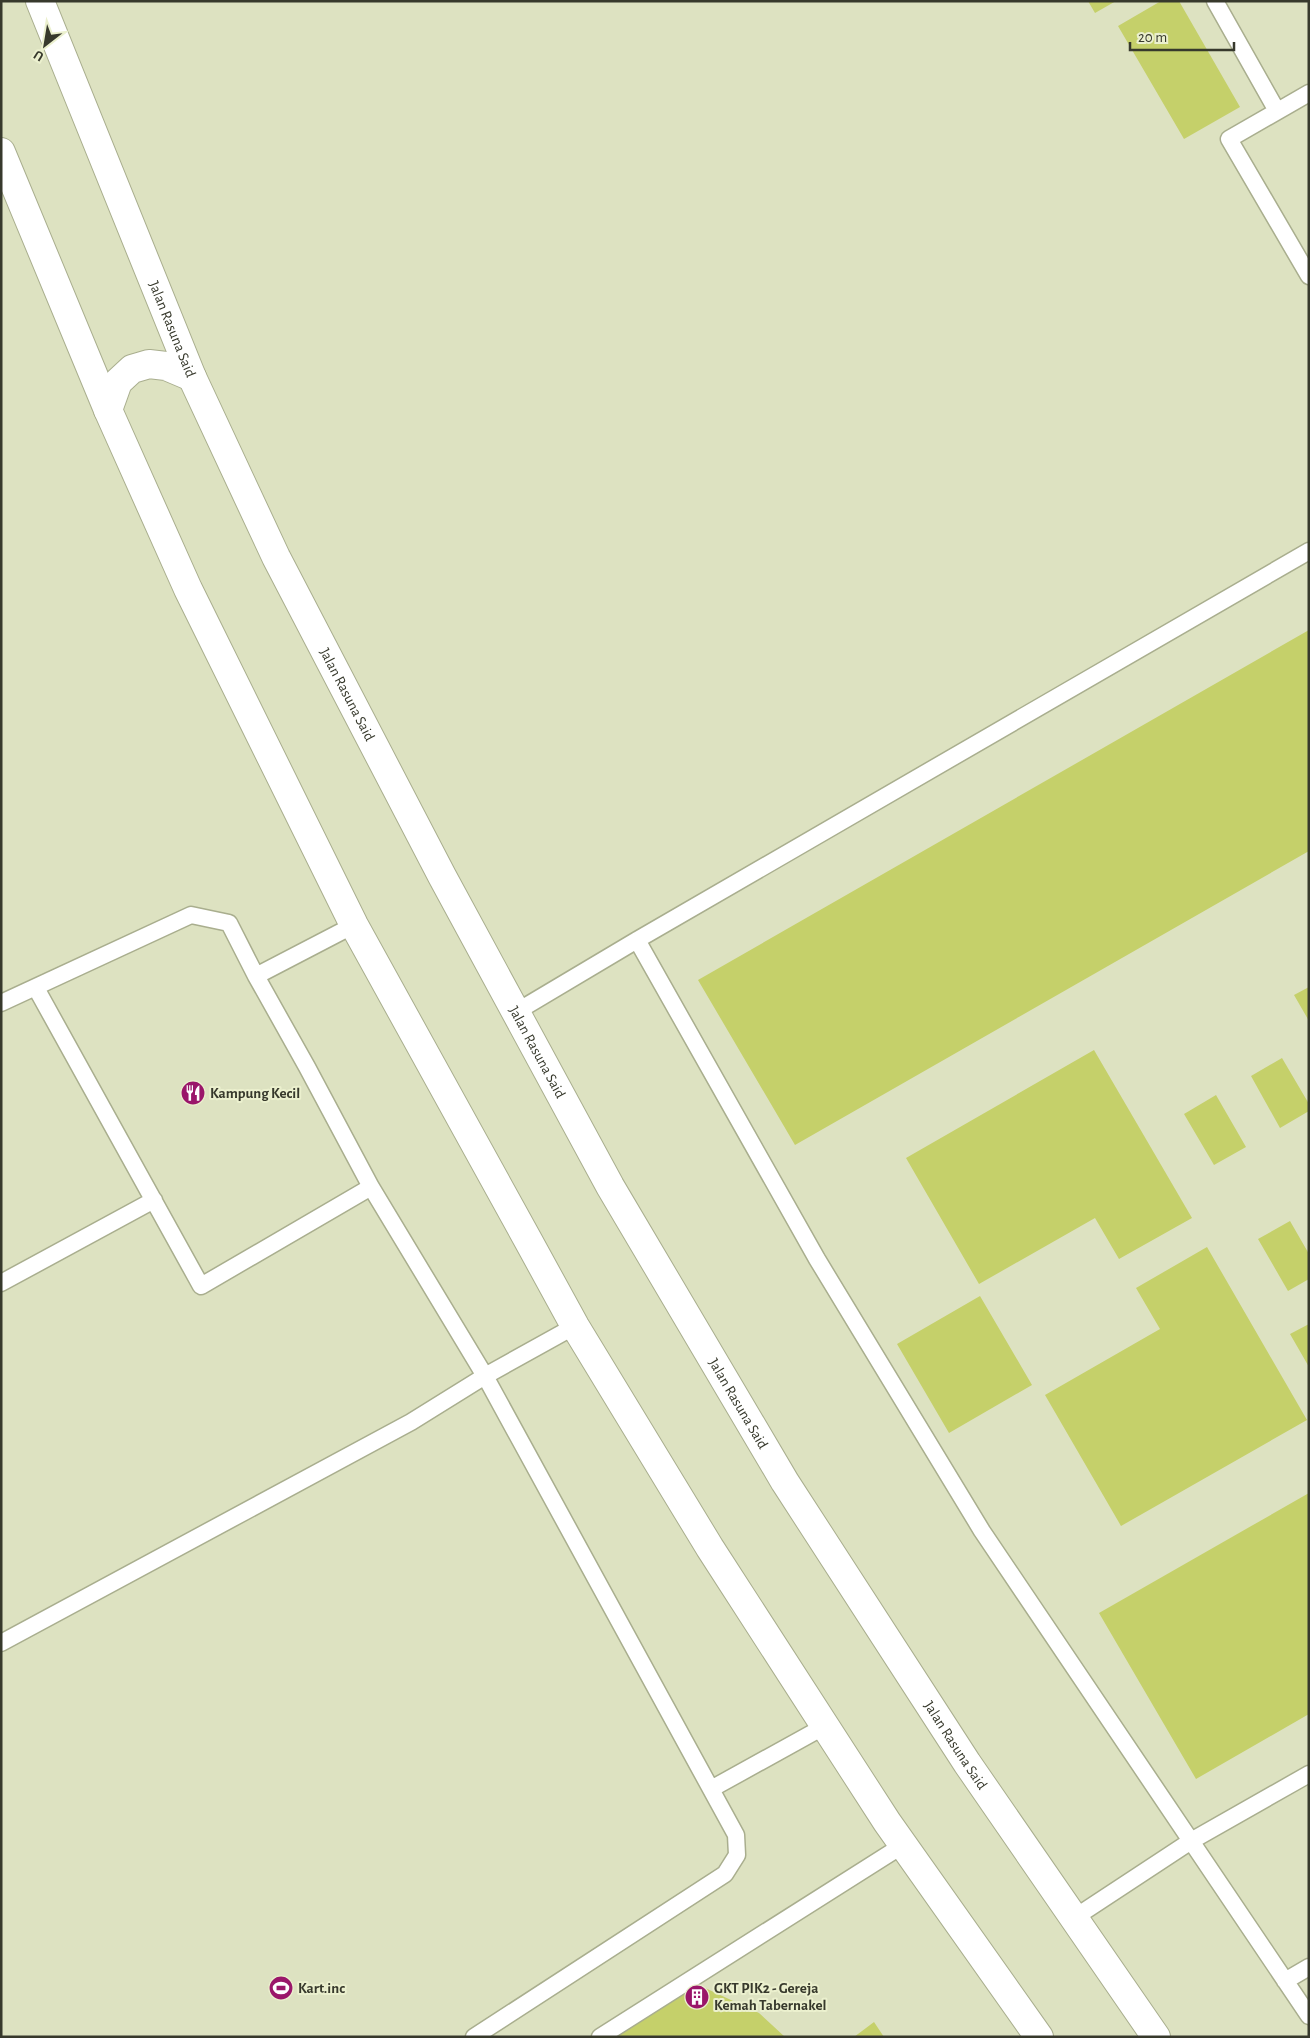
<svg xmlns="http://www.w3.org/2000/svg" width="1310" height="2038" font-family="'Alegreya Sans',sans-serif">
	<rect width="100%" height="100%" fill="#dde2c1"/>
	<path fill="#c5d06a" d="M1088 1H1116L1095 13Z
		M1161 1H1179L1240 107 1184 139 1118 26Z
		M1309 630V851L795 1145 698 980Z
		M1309 987V1021L1294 995Z
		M1094 1050 1192 1218 1119 1259 1095 1218 979 1284 906 1158Z
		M1282 1058 1309 1104V1111L1280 1128 1251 1076Z
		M1216 1095 1246 1147 1214 1165 1184 1114Z
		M1290 1221 1309 1254V1279L1288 1291 1258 1239Z
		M1207 1247 1307 1420 1121 1526 1045 1395 1160 1329 1136 1288Z
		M980 1296 1032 1385 949 1433 897 1344Z
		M1309 1324V1367L1290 1334Z
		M1309 1493V1714L1196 1779 1099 1613Z
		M690 1981 759 2013 785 2037H617Z
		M874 2022 884 2037H854Z"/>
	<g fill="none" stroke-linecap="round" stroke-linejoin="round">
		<defs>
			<path id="lane" d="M1215 1 1277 111
				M1309 93 1229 139 1309 276
				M637 940 817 1259 982 1531 1309 2016
				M256 976 354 925
				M36 988 201 1286 371 1187
				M1 1003 191 915 229 923 256 976 307 1067 371 1187 485 1376 575 1326
				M516 1012 637 940 1309 551
				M1 1283 154 1200
				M1 1643 411 1422 485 1376 736 1835 737 1855 725 1874 474 2037
				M711 1789 825 1726
				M1074 1918 1191 1841 1309 1774
				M1285 1981 1309 1967
				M600 2037 903 1845"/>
			<g id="street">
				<path id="s1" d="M40 1 192 377 276 557 442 876 610 1186 785 1482 967 1763 1156 2037"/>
				<path d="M1 152 108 410 188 589 354 925 529 1242 575 1326 710 1548 887 1822 1039 2037"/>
				<path d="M108 410 118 382 132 369 149 364 166 366 192 377"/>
			</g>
		</defs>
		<use href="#lane" stroke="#a9ae8e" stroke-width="19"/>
		<use href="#street" stroke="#a9ae8e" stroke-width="30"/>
		<use href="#lane" stroke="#fff" stroke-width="16"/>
		<use href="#street" stroke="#fff" stroke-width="28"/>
	</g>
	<defs>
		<symbol id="restaurant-disc" viewBox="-11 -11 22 22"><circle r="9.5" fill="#9a166a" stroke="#ebf0ce"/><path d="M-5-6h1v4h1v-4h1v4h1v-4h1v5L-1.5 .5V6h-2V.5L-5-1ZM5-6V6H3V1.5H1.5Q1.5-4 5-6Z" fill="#fff"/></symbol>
		<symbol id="stadium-disc" viewBox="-11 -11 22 22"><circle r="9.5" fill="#9a166a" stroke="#ebf0ce"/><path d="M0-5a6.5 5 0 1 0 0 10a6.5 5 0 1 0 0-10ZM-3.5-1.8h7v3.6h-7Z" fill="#fff"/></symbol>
		<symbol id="building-disc" viewBox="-11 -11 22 22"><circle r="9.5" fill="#9a166a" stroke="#ebf0ce"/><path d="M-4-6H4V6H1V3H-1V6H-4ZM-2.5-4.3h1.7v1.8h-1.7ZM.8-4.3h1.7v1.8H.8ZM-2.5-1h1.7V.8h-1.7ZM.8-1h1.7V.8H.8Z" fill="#fff"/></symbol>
	</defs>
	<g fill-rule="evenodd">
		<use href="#restaurant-disc" x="179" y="1079" width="28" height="28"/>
		<use href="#stadium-disc" x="267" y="1974" width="28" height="28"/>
		<use href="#building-disc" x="683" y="1983" width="28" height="28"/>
	</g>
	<g text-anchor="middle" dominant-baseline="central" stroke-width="4" stroke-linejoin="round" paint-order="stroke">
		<g font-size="15" fill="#37392c" stroke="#ebf0ce">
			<text stroke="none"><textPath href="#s1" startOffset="354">Jalan Rasuna Said</textPath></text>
			<text stroke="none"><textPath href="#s1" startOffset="759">Jalan Rasuna Said</textPath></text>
			<text stroke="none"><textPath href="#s1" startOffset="1164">Jalan Rasuna Said</textPath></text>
			<text stroke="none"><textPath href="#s1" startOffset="1569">Jalan Rasuna Said</textPath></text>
			<text stroke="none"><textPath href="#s1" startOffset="1974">Jalan Rasuna Said</textPath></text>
		</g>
		<g font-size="15" font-weight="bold" fill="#37392c" stroke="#ebf0ce" text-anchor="start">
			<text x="210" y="1093">Kampung Kecil</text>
			<text x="298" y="1988">Kart.inc</text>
			<text x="714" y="1988">GKT PIK2 - Gereja<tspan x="714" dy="17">Kemah Tabernakel</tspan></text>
		</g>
	</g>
	<rect width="1310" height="2038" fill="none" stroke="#37392c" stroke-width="5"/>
	<g transform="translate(45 45) rotate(211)" stroke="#ebf0ce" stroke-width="4" paint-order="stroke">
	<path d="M0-4L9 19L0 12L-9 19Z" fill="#37392c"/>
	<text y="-8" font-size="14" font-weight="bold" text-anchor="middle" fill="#37392c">U</text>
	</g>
	<path d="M1130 42v8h104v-8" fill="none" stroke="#37392c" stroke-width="2.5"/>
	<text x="1138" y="42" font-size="15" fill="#37392c" stroke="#ebf0ce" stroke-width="4" paint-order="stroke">20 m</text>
</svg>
